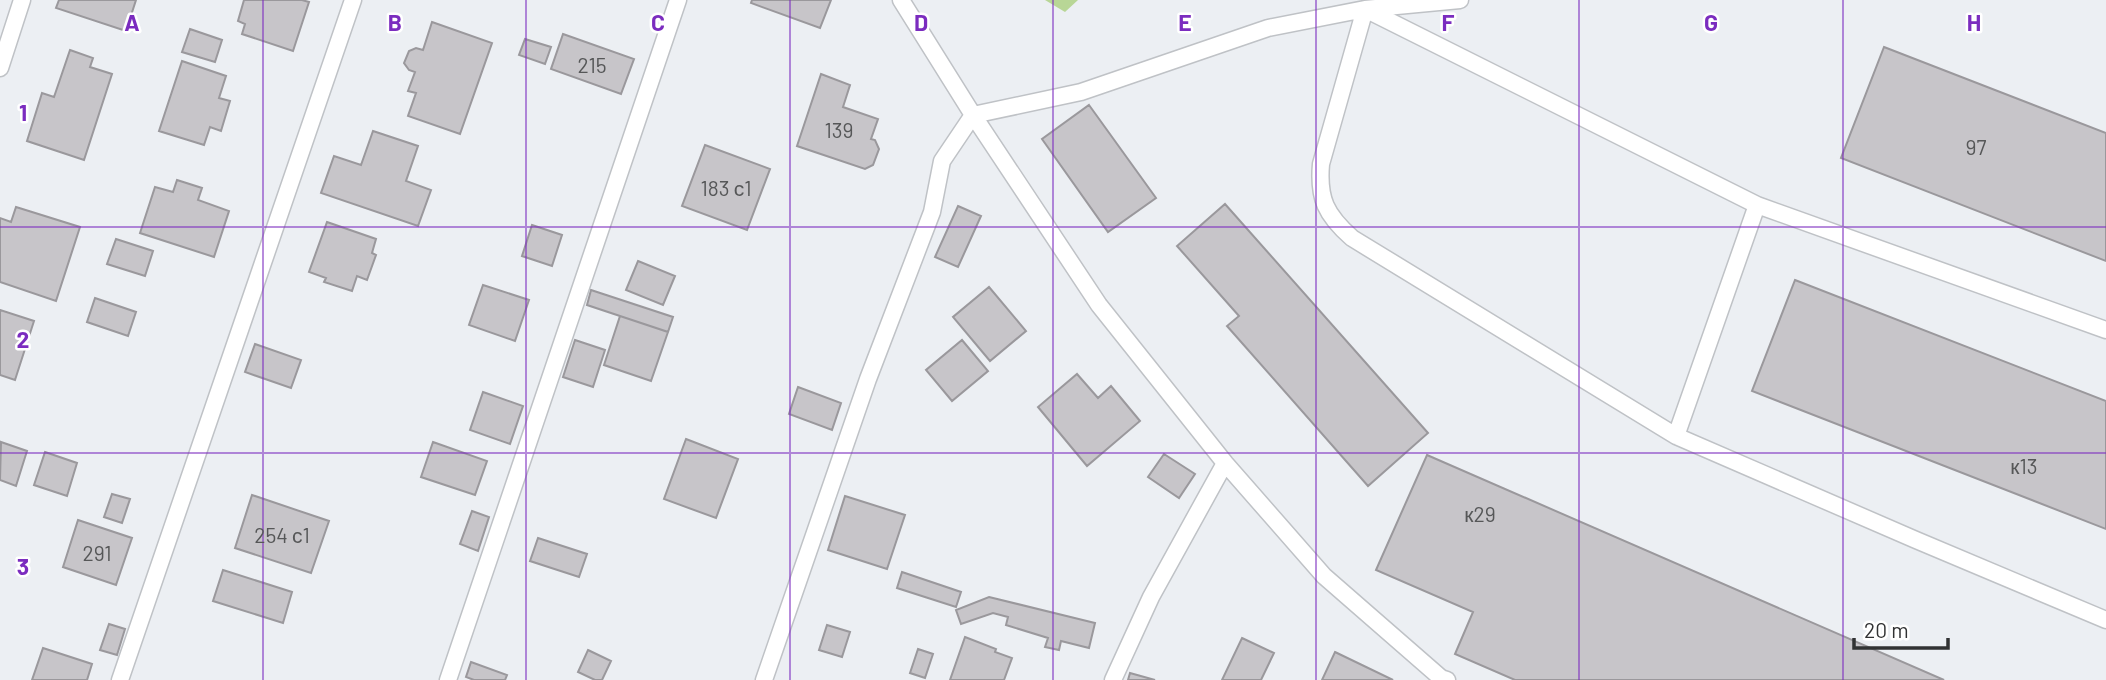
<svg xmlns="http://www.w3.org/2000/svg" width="2106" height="680" font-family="Barlow,sans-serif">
	<rect width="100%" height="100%" fill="#eceff3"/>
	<path fill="#b8d696" d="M1045 0H1078L1065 12Z"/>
	<path fill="#c7c5c9" stroke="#9a989c" stroke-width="2" d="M59 0H136L126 31 56 8Z
		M244 0H302L309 2 293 51 242 34 245 24 238 21Z
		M752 0H831L820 28 751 3Z
		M432 22 492 43 460 134 408 116 416 93 408 91 415 72 409 70 404 63 409 51 416 48 423 50Z
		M190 29 222 40 215 62 182 52Z
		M563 34 634 59 621 94 551 69Z
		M525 39 551 47 545 64 519 55Z
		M1884 47 2106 133V261L1841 158Z
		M70 50 93 58 90 67 112 74 84 160 27 141 42 93 54 97Z
		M182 61 226 76 219 98 230 101 221 131 210 127 204 145 159 131Z
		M821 74 850 85 843 107 878 119 871 139 875 140 879 149 873 165 865 169 797 146Z
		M1089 105 1156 198 1108 232 1042 139Z
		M373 131 418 146 406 181 431 190 418 226 321 193 334 156 361 165Z
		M705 145 770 169 747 230 682 206Z
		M177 180 202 188 198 200 229 211 214 257 140 233 155 187 173 192Z
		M1225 204 1428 433 1368 486 1227 326 1239 316 1177 246Z
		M958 206 981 216 958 267 935 257Z
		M16 207 80 227 56 301 0 282V218L11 222Z
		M327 222 376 239 372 253 376 255 367 280 357 276 352 291 324 282 326 278 309 272Z
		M532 225 562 235 552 266 522 256Z
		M116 239 153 251 145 276 107 264Z
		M638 261 675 276 663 305 626 290Z
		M1795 280 2106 401V529L1752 391Z
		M483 285 529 300 515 341 469 325Z
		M989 287 1026 331 990 361 953 317Z
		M591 290 673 317 668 332 587 305Z
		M95 298 136 312 128 336 87 322Z
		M0 310 34 321 15 380 0 375Z
		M620 316 668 332 651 381 604 365Z
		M575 340 605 350 593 387 563 377Z
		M962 340 988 371 952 401 926 370Z
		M255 344 301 360 291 388 245 372Z
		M1077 374 1098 398 1111 386 1140 421 1087 466 1038 407Z
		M798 387 841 403 832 430 789 414Z
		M483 392 523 406 510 444 470 430Z
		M686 439 738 459 716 518 664 499Z
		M1 442 27 451 16 486 0 480Z
		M433 442 487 461 475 495 421 477Z
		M45 452 77 463 67 496 34 485Z
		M1164 454 1195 474 1179 498 1148 477Z
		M1427 455 1944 680H1515L1455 654 1473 612 1376 570Z
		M112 494 130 499 122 523 104 517Z
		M252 495 329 521 311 573 235 548Z
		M845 496 905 515 887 569 828 550Z
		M472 511 489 517 478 551 460 544Z
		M78 520 132 538 116 585 63 567Z
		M538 538 587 554 579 577 530 561Z
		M223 570 292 592 283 623 213 601Z
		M902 572 961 592 956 607 897 588Z
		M989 597 1095 623 1089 648 1061 641 1059 650 1045 647 1048 638 1006 625 1008 617 993 613 961 624 956 610Z
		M109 624 125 629 117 655 100 650Z
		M827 625 850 632 842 657 819 650Z
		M965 637 996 649 995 652 1012 658 1004 680H950Z
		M1242 638 1274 653 1261 680H1222Z
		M43 648 92 664 87 680H32Z
		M918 649 933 654 925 678 910 673Z
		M588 650 611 661 602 680H595L578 672Z
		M1335 652 1393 680H1322Z
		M471 662 507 675 505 680H474L466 677Z
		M1130 673 1155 680H1128Z"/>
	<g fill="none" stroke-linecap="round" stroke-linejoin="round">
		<defs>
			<path id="lane" d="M901 0 973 115 1099 305 1225 463 1324 576 1441 678 1447 680
				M0 68 22 0
				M1757 205 2106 330
				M1676 436 1352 238C1326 215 1318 199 1321 164L1365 9 1757 205 1676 436 1916 540 2106 620
				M120 680 353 0
				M448 680 678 0
				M764 680 868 379 932 212 942 161 973 115 1081 92 1268 28 1365 9 1460 0
				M1113 680 1151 597 1225 463"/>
		</defs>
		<use href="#lane" stroke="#bfc2c6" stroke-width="19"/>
		<use href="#lane" stroke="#fff" stroke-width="16"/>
	</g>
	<path fill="none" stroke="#7b2cbf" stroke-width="2" stroke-opacity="0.55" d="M263 0V680M526 0V680M790 0V680M1053 0V680M1316 0V680M1579 0V680M1843 0V680M0 227H2106M0 453H2106"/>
	<g text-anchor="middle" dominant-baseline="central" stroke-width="5" stroke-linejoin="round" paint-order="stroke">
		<g font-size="21" fill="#565758">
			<text x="592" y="64">215</text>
			<text x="839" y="129">139</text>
			<text x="1976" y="146">97</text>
			<text x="726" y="187">183 с1</text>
			<text x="2024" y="465">к13</text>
			<text x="1480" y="513">к29</text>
			<text x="282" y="534">254 с1</text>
			<text x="97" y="552">291</text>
		</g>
	</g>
	<g font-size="23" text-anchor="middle" font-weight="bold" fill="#7b2cbf" stroke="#fff" stroke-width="5" stroke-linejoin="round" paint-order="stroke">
		<text x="132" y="31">A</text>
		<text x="395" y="31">B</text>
		<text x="658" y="31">C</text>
		<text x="921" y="31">D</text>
		<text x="1185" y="31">E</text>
		<text x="1448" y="31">F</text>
		<text x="1711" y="31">G</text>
		<text x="1974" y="31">H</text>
		<text x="23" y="121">1</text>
		<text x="23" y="348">2</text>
		<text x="23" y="575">3</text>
	</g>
	<path d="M1854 638v10h94v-10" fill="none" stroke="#313233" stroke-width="3.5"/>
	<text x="1864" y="638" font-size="21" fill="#313233" stroke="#ffffff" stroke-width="5" paint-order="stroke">20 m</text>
</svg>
